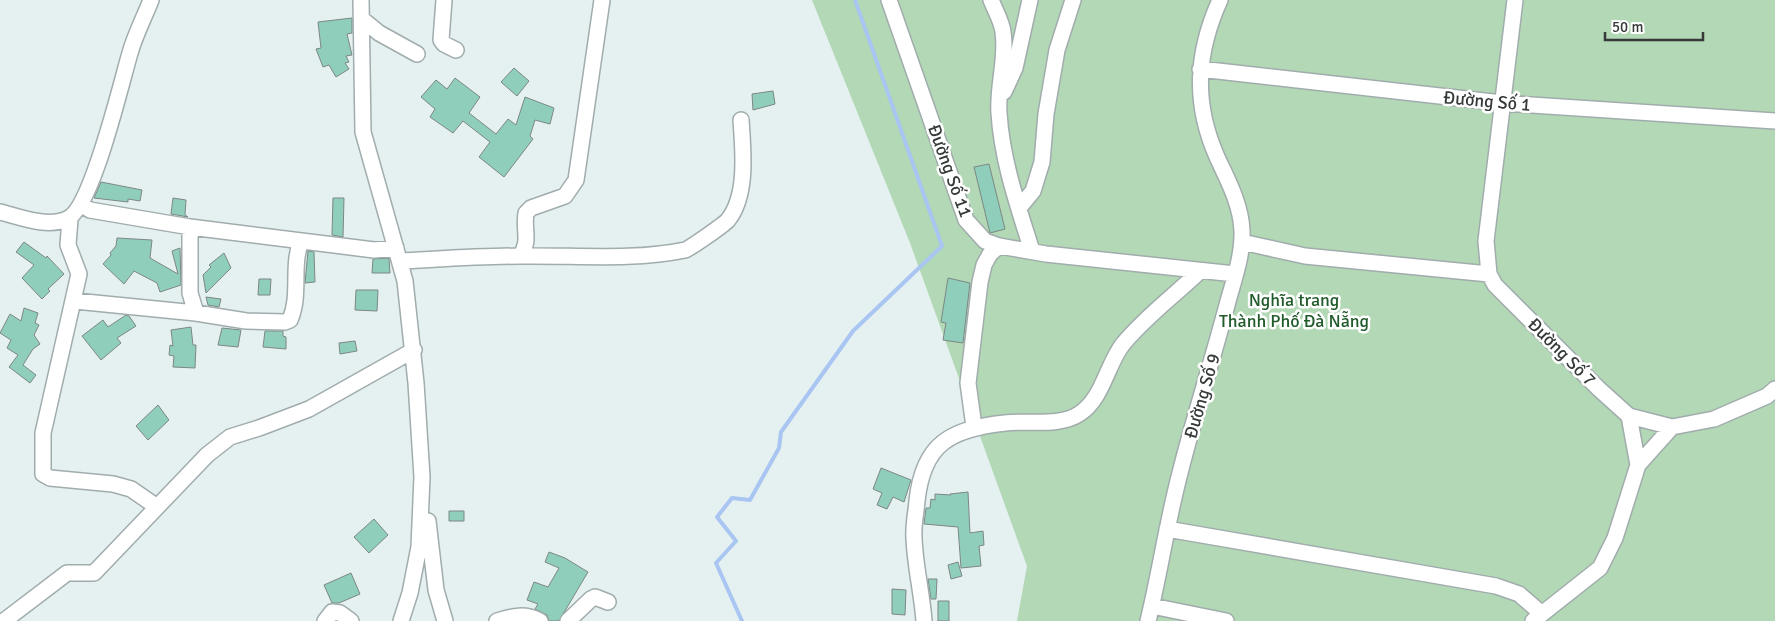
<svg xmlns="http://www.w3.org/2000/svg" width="1775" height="621" font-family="Signika,sans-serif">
	<rect width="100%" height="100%" fill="#e5f0f1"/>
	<path fill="#b3d8b5" d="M812 0H1775V621H1017L1027 566 910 243Z"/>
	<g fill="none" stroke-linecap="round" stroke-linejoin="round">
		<path stroke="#a9c5f1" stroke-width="4" d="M742 621 716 563 736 541 717 517 732 498 750 500 779 448 781 432 853 331 942 246 855 0"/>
	</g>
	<path fill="#90cebc" stroke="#7d8784" d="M352 18V33L347 34 352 55 346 56 349 62 345 63 349 69 336 77 329 65 323 67 316 49 321 48 318 22Z
		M514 68 529 81 517 96 501 82Z
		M455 78 480 97 469 113 496 134 508 119 516 125 525 97 554 108 550 124 535 120 530 136 533 139 504 177 479 157 490 142 463 121 453 133 430 117 435 109 421 97 436 80 447 89Z
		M773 91 775 104 753 110 752 94Z
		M989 164 1005 229 990 233 974 167Z
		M101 182 142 190 140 201 128 199V202L94 198Z
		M173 198 186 200 185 215 188 217 171 214Z
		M333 198H344L343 237 332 235Z
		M117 238 152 240 150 258 178 274 172 251 180 248 181 285 160 292 157 283 134 271 124 284 103 264 111 255 110 253 116 246Z
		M24 242 46 258 47 256 64 274 48 289 50 291 42 299 22 278 34 265 16 252Z
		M308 251 314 252 315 282 305 283Z
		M224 253 231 268 206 293 203 275 211 267 209 265Z
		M389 258 390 273H372L373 259Z
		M948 278 970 283 963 343 943 340 946 323 941 322Z
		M259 279H271L270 295H258Z
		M356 290H378L377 311 355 310Z
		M206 297 221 299 219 307 208 305Z
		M24 308 38 313 35 323 39 325 34 335 40 344 33 349 23 365 36 375 30 383 9 367 18 355 7 348 11 340 0 333 10 314 21 321Z
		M126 315 129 316 136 326 117 338 121 343 101 360 82 336 103 320 108 327Z
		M191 327 193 345H196L195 368 173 367 174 356 169 355 170 345 173 346 171 330Z
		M222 328 241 330 238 347 218 345Z
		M265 331H283V336L286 337V349L263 347Z
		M355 341 357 351 340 354 339 343Z
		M158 405 169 420 148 440 136 426Z
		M881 468 911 480 904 502 893 497 887 509 877 505 882 493 873 489Z
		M968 492 970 533 983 531 984 545 979 546 981 566 961 568 958 527 924 524 926 508H930L931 499 935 500V494L951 495 950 494Z
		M449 511H464V521H449Z
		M374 519 388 535 369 553 354 537Z
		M549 552 565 558 588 572 559 621H549L547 615 535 609 538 604 527 600 534 582 548 587 559 568 545 562Z
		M958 562 962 576 951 579 948 565Z
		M351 573 360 594 339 603H332L324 585Z
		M928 579H937L936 599H931Z
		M892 589 906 590 905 615 892 614Z
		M938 601H949V621H938Z"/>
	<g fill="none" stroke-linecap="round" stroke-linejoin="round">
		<defs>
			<path id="minor" d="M361 0 363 132 405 281 416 383 422 477 419 547 410 593 401 621
				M444 0 441 40 444 44 456 50
				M889 0 966 220 985 241 999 246 1046 254 1235 274
				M991 0C995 10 1002 22 1003 32 1007 59 997 86 999 113 1002 161 1018 206 1032 251
				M1515 0 1486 241 1489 274 1495 285 1599 389 1629 416 1672 427 1714 419 1767 396 1775 389
				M362 19 379 33 417 54
				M1200 69 1502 103 1775 121
				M1004 92 1015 68 1030 0
				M82 205 90 210 190 227 374 250 396 248
				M1019 208 1033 191 1042 162 1046 114 1057 50 1073 0
				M0 212C20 217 47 228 67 219 92 209 121 83 130 53 135 35 144 18 151 0
				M70 219 68 245 79 274 43 433V474L50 478 113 484 131 489 157 507
				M190 227V293L196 313
				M1242 242 1305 256 1489 274
				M520 256C531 241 523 230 526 213L531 208 565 196 576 180 602 0
				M400 261C440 259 481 256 521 256 575 255 632 261 685 250 689 249 725 224 728 220 748 195 743 150 741 120
				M75 301 196 313 246 321 285 322 290 320C301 295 291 267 301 241
				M1629 416 1638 465
				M974 427 968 383 980 282 984 265 990 254 999 246
				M428 521 436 590 445 621
				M1167 529 1496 586 1519 594 1542 614
				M1152 606 1226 621
				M4 621 67 573H94L207 455 230 437 259 428 309 409 414 350
				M325 621 332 612 340 613 351 621
				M497 621C513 616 525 613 540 621
				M568 621 591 599 595 597 608 602
				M924 621C922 593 915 566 914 538 913 526 916 513 917 501 923 443 951 429 1005 423 1029 420 1059 427 1079 414 1103 399 1107 364 1123 344 1145 317 1175 295 1200 271
				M1148 621C1160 572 1167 522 1180 473 1194 417 1212 362 1227 305 1233 282 1243 256 1242 231 1241 204 1228 181 1217 157 1193 103 1196 53 1220 0
				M1533 621 1600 568 1615 538 1638 465 1672 427"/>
		</defs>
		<use href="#minor" stroke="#a1acad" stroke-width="18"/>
		<use href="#minor" stroke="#fff" stroke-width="15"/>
	</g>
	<g text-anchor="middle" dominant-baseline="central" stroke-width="5" stroke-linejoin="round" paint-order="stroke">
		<g font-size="18" fill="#353939" stroke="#fff">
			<text transform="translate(1487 101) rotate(5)">Đường Số 1</text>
			<text transform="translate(950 171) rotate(70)">Đường Số 11</text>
			<text transform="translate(1562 352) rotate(45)">Đường Số 7</text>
			<text transform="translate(1202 396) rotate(-74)">Đường Số 9</text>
		</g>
		<g font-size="18" fill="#225b2b" stroke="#fff">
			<text x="1294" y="300">Nghĩa trang<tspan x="1294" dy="21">Thành Phố Đà Nẵng</tspan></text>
		</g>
	</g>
	<path d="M1605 32v8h98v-8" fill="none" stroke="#353939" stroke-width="2.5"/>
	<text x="1612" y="32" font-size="15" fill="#353939" stroke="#ffffff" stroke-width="4" paint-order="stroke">50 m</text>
</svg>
